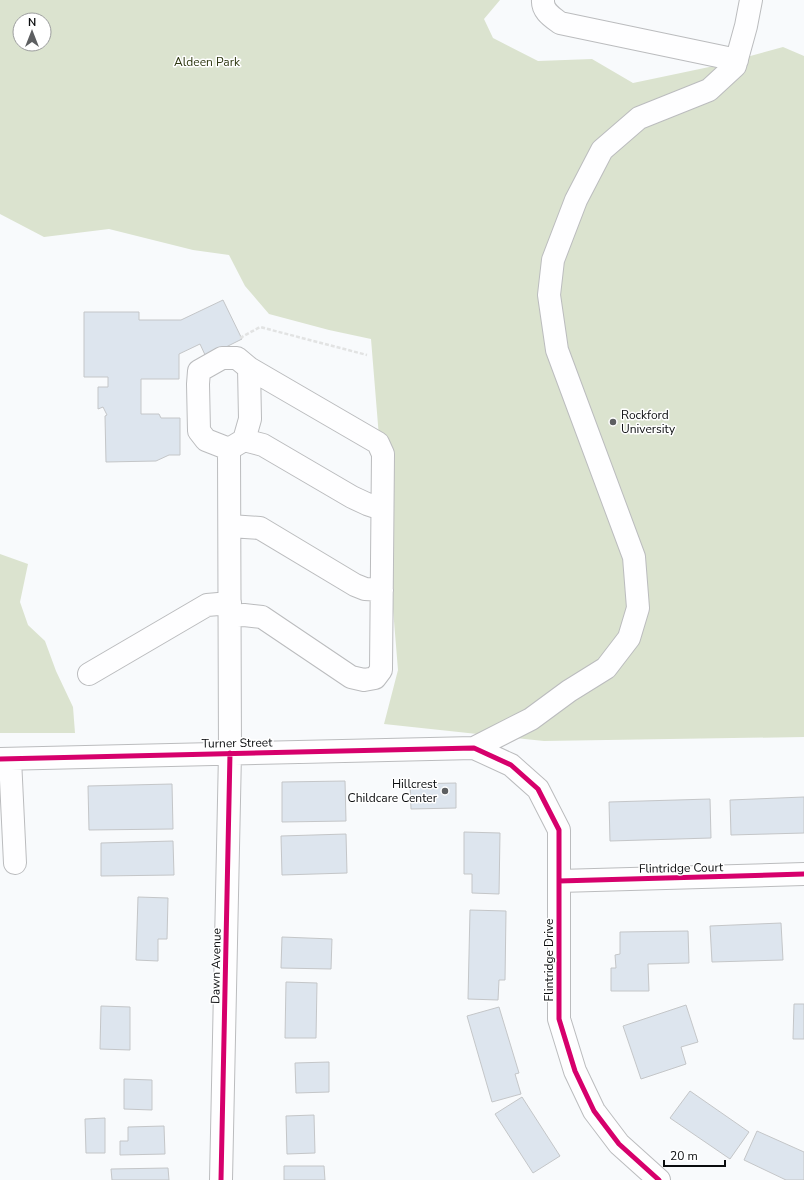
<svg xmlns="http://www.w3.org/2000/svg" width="804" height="1180" font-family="'Nunito Sans',sans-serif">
	<rect width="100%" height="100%" fill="#f8fafc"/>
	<path fill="#dbe3cf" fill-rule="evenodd" d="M0 0H500L484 19 493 38 538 61 592 59 633 83 714 66 783 47 804 56V737L544 741 384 724 398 670 371 339 329 330 269 314 245 286 229 255 193 250 109 229 44 237 0 214ZM20 20H44V44H20Z
		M0 554 28 564 20 602 28 625 45 641 56 671 73 707 75 733H0Z"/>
	<path fill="#dde5ee" stroke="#c4c6c8" d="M223 300 242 339 206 357 200 344 179 354V379H141V414H159L161 418H180V455H169L156 461 106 462 105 416 107 415 103 407 98 409V387H108V377H84V312H139V320H181Z
		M345 781 346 821 282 822V782Z
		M456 783V808L411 809 410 784Z
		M172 784 173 829 89 830 88 786Z
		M804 797V833L731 835 730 800Z
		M710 799 711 838 610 841 609 802Z
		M464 832 500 833 499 894 472 893V874H464Z
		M346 834 347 873 282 875 281 836Z
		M173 841 174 875 101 876V843Z
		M138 897 168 898 167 939H158V961L136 960Z
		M470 910 506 911 505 980H499L498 1000 468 999Z
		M781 923 783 960 712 962 710 926Z
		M688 931 689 963 648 964 649 991H611V968H616L615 955 620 954V932Z
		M282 937 332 939 331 969 281 968Z
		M286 982 317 983 316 1038H285Z
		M794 1004H804V1039H793Z
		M686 1005 698 1042 681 1047 686 1064 641 1079 623 1026Z
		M101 1006 130 1007V1050L100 1049Z
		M499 1007 519 1073 515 1074 521 1094 492 1102 467 1016Z
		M329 1062V1092L296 1093 295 1063Z
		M124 1079 152 1080V1110L124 1109Z
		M690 1091 749 1132 730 1159 670 1118Z
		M522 1097 560 1156 533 1173 495 1114Z
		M314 1115 315 1153 287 1154 286 1116Z
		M105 1118V1153H86L85 1119Z
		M164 1126 165 1154 120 1155V1141H128V1127Z
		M757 1131 804 1152V1180H786L744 1160Z
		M284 1166H324L325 1180H284Z
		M168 1168 169 1180H112L111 1169Z"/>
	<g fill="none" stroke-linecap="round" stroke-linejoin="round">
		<defs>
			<path id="minor" d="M543 0C542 11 552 17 560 23L737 60
				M244 440 263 445 352 497 367 504 382 509
				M230 526 260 528 355 585 365 589 382 590
				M230 616 244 615 262 617 351 677 364 680 375 678 381 670 383 454 378 443 249 368
				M89 674 207 605 230 603
				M474 748 531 719 569 691 606 668 629 638 638 608 634 557 557 350 549 295 553 260 576 200 602 150 639 118 709 90 735 66 746 26 751 0
				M0 759 474 748 511 765 538 789 559 830V1019L575 1071 594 1111 619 1144 659 1180
				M10 759 15 863
				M559 881 804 874
				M221 1180 230 753 229 449 244 440 250 419 249 368 237 358H222L199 371 198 384 199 431 206 440 229 449"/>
		</defs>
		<use href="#minor" stroke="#bbbcbe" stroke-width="24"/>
		<path stroke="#e2e3e3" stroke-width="2.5" stroke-dasharray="4 2" stroke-linecap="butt" d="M240 338 260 327 367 355"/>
		<use href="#minor" stroke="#fefeff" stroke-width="22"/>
		<defs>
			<path id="cycleway" d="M0 759 474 748 511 765 538 789 559 830V1019L575 1071 594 1111 619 1144 659 1180
				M559 881 804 874
				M221 1180 230 753"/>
		</defs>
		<use href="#cycleway" stroke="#fff" stroke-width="8"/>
		<use href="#cycleway" stroke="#d6006c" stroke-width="5"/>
	</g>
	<g fill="#5d5f61" stroke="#fff" stroke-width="1.5">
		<circle cx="613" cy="422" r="4"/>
		<circle cx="445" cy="791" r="4"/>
	</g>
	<g text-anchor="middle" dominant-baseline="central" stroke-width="3" stroke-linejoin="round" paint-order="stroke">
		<g font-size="12" fill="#2d3710" stroke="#fff">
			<text x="207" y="62">Aldeen Park</text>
		</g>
		<g font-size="12" fill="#0a0c0e" stroke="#fff" text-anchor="start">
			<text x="621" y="415">Rockford<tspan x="621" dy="14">University</tspan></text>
			<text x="437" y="784" text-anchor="end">Hillcrest<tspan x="437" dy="14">Childcare Center</tspan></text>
		</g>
		<g font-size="12" fill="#0a0c0e" stroke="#fff">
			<text transform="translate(237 743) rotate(-1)">Turner Street</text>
			<text transform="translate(681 868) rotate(-1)">Flintridge Court</text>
			<text transform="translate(549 960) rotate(-90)">Flintridge Drive</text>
			<text transform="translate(216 966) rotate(-89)">Dawn Avenue</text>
		</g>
	</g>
	<g transform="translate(32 32)"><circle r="19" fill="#ffffff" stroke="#9d9e9f"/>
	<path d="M0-3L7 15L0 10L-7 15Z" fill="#5d5f61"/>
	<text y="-6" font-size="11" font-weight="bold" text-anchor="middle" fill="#0a0c0e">N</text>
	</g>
	<path d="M664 1160v6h61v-6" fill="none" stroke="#0a0c0e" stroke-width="2"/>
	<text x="670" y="1160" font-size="12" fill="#0a0c0e" stroke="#ffffff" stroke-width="3" paint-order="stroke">20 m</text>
</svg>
